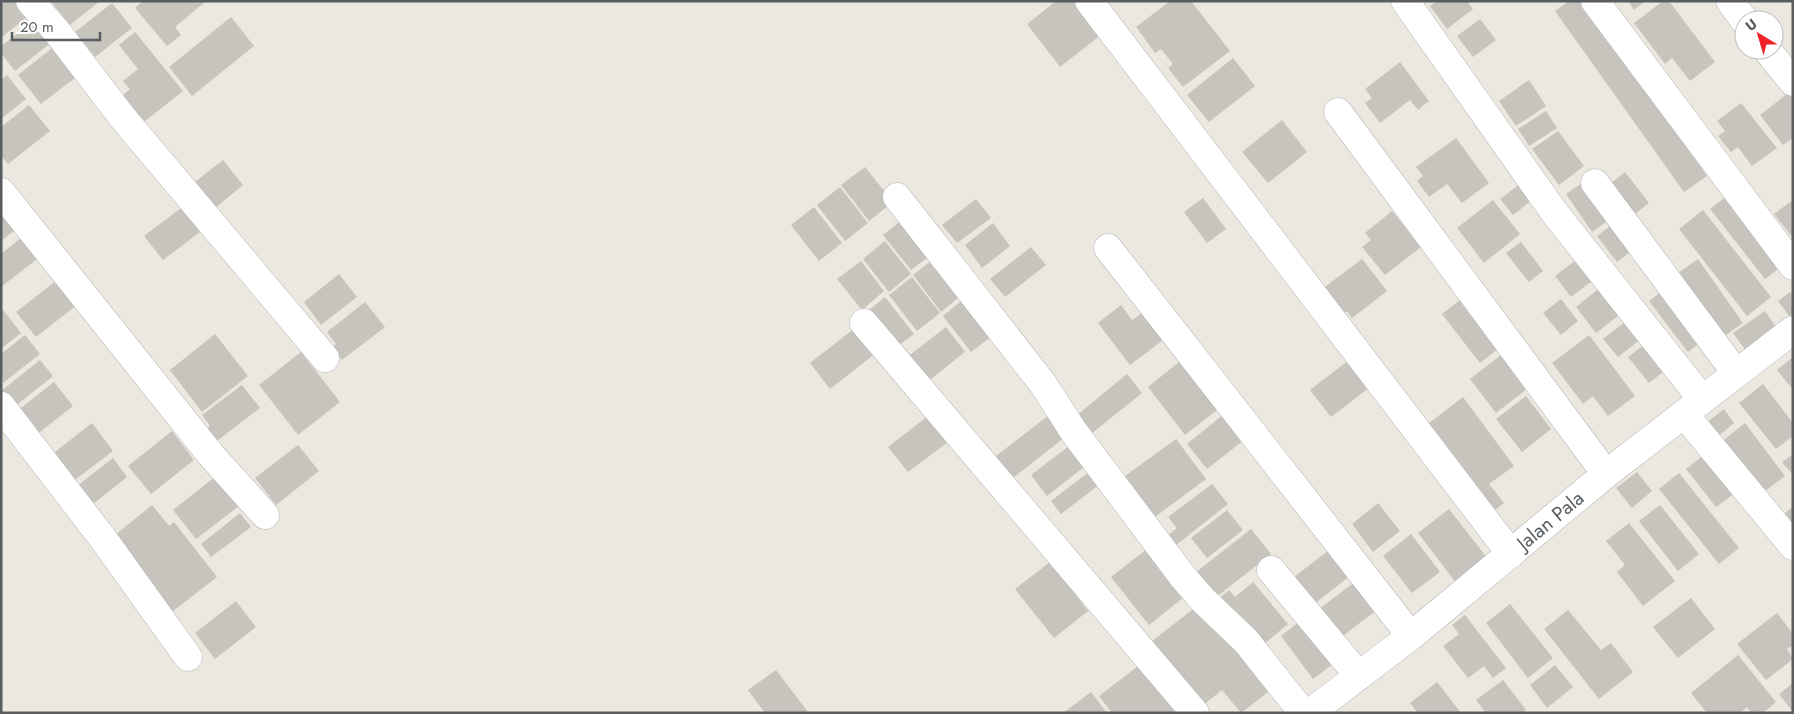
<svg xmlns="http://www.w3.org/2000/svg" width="1794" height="714" font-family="Jost,sans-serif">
	<rect width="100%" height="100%" fill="#ece8df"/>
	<path fill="#c7c3bd" d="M1 1H25L33 12 1 38Z
		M55 1H100L70 25 52 3Z
		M142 1H206L175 27 181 35 167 46 135 8Z
		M1056 1H1077L1102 34 1060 67 1027 24Z
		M1170 1H1191L1230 51 1183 87 1168 68 1173 64 1161 49 1155 53 1136 27Z
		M1437 1H1467L1473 9 1447 29 1430 6Z
		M1569 1H1582L1707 176 1684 192 1555 11Z
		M1628 1H1645L1634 10Z
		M1663 1H1669L1715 62 1690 81 1672 58 1665 64 1634 23Z
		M112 3 132 28 95 57 75 32Z
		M40 16 57 38 15 71 1 53V46Z
		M231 17 254 46 192 96 169 67Z
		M1480 19 1496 40 1473 57 1457 36Z
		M135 32 183 91 140 125 118 99 130 89 123 81 138 69 119 45Z
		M61 41 84 71 41 104 18 75Z
		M1233 58 1255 86 1209 122 1187 95Z
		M1400 62 1429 101 1418 110 1410 100 1380 123 1365 103 1372 98 1365 89Z
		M7 75 26 99 1 119V80Z
		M1529 80 1546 106 1516 126 1499 101Z
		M1792 90 1793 138 1783 145 1760 115Z
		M1741 103 1777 148 1752 166 1738 147 1731 152 1718 136 1725 131 1717 121Z
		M29 105 50 131 8 164 1 156V127Z
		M1546 111 1557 128 1529 146 1518 129Z
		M1282 120 1307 152 1268 183 1242 152Z
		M1558 131 1584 166 1559 185 1532 149Z
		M1456 138 1489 183 1462 203 1447 184 1429 197 1417 181 1423 176 1416 167Z
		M223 160 243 185 215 208 195 182Z
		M865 167 893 202 869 221 841 185Z
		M1625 172 1649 203 1628 219 1604 189Z
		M1525 180 1537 196 1513 215 1500 199Z
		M1586 180 1613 217 1592 232 1566 194Z
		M840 187 868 223 845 241 817 205Z
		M1732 192 1786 263 1765 279 1710 209Z
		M1203 198 1226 229 1207 243 1184 212Z
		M976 199 991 218 957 243 942 225Z
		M1493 200 1520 234 1484 263 1457 228Z
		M1793 200V238L1774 214Z
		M814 207 842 243 819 261 791 225Z
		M181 208 200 232 163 260 144 236Z
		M1703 210 1771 297 1747 316 1679 229Z
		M1 211 19 227 1 241Z
		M1392 211 1421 247 1385 275 1362 247 1371 240 1365 233Z
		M907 216 935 252 911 270 883 235Z
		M1618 220 1638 246 1617 262 1597 236Z
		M993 223 1010 246 982 268 965 245Z
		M21 238 37 259 1 287V254Z
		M885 241 911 274 889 292 863 259Z
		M1521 242 1543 271 1529 282 1506 253Z
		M1031 247 1046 265 1005 297 990 279Z
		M936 257 964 293 941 312 913 275Z
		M1580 257 1596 278 1571 297 1555 276Z
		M1362 259 1387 291 1352 318 1347 311 1338 318 1318 292Z
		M1698 259 1743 323 1716 342 1671 278Z
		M861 261 884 291 862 310 837 279Z
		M339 274 357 297 321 325 304 302Z
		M62 276 82 301 36 337 16 312Z
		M912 277 940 313 917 331 889 295Z
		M1602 286 1622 313 1596 333 1576 307Z
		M1668 287 1707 337 1688 352 1649 301Z
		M1790 292 1793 296V321L1778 301Z
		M1468 294 1506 343 1480 363 1442 314Z
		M885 297 914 334 890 352 862 316Z
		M966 297 995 334 971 352 943 316Z
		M1561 299 1578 321 1561 335 1543 313Z
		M365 302 385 327 342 360 332 347 336 344 327 332Z
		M1121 305 1132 320 1146 310 1167 337 1130 365 1098 323Z
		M3 310 21 333 1 349V311Z
		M1765 311 1780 333 1749 355 1733 333Z
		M1630 318 1645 336 1618 357 1603 339Z
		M946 327 965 352 922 386 902 361Z
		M855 328 876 353 830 389 810 363Z
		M215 334 248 376 202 412 170 370Z
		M25 335 40 354 3 383 1 354Z
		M1589 335 1635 396 1608 416 1593 396 1583 404 1552 363Z
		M1653 338 1673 364 1649 383 1628 357Z
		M301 352 340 402 298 435 259 385Z
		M1501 355 1527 389 1496 413 1470 379Z
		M1353 357 1374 384 1331 417 1310 390Z
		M1793 357V390L1777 370Z
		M40 360 53 376 9 411 1 401V391Z
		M1179 362 1217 410 1185 435 1148 387Z
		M1127 374 1142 393 1091 434 1076 416Z
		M54 382 73 406 36 435 17 411Z
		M1763 384 1793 423V436L1776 449 1739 403Z
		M242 385 260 408 213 444 204 431 210 426 202 415Z
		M1526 396 1551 429 1522 452 1496 419Z
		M1463 397 1514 466 1489 484 1504 503 1490 514 1424 427Z
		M1724 409 1734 423 1717 437 1706 423Z
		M1053 412 1070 433 1013 478 996 456Z
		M1224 414 1244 440 1207 469 1187 444Z
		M928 416 948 442 908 472 888 447Z
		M92 423 113 451 72 482 51 455Z
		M1745 423 1785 476 1760 495 1720 443Z
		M172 431 194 460 151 494 128 466Z
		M1176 439 1206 479 1151 520 1121 479Z
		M1073 443 1089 463 1047 496 1031 475Z
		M298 445 319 471 276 505 255 478Z
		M1705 454 1735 493 1716 507 1686 469Z
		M1793 454V475L1782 462Z
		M113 458 127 477 88 508 73 489Z
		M1090 471 1100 484 1061 514 1051 501Z
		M1637 472 1652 491 1632 508 1616 488Z
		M1679 473 1739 548 1719 564 1659 489Z
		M216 476 239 506 196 539 173 510Z
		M1212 484 1228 504 1175 546 1167 536 1177 528 1168 517Z
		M1378 503 1400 531 1373 552 1352 524Z
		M152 505 169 526 174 522 217 577 167 616 114 536Z
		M1660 505 1699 554 1678 571 1639 521Z
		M1793 507V529L1782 515Z
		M1449 509 1488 559 1457 584 1418 533Z
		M1227 510 1243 530 1207 558 1191 538Z
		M240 513 251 527 211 557 201 544Z
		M1629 523 1675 581 1643 606 1617 572 1625 565 1606 541Z
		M1251 529 1271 554 1215 598 1195 573Z
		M1411 534 1440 572 1412 593 1383 556Z
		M1147 549 1184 597 1149 625 1111 577Z
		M1329 550 1350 576 1309 608 1289 581Z
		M1050 562 1088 611 1054 638 1015 589Z
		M1360 578 1382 606 1340 638 1318 610Z
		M1253 582 1288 624 1257 650 1216 601 1229 590 1235 597Z
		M1691 598 1715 629 1678 658 1653 627Z
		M236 601 256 627 215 659 195 633Z
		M1201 603 1277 685 1241 713 1222 690 1197 710 1147 645Z
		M1510 604 1553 658 1528 678 1486 623Z
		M1568 610 1601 650 1611 643 1633 672 1599 699 1544 629Z
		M1777 613 1793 634V645L1787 649 1793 659 1766 680 1737 644Z
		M1465 615 1506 668 1493 678 1484 666 1468 678 1443 646 1459 634 1452 625Z
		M1300 621 1333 664 1313 679 1281 636Z
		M1738 655 1776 702 1763 713H1751L1747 707 1740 713H1707L1691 693Z
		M1146 660 1187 713H1112L1099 696Z
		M1555 665 1573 687 1547 708 1530 685Z
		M776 670 808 712 807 713H765L748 690Z
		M1503 680 1526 710 1523 713H1486L1476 700Z
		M1437 682 1461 713H1418L1410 703Z
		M1793 683V712L1779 694Z
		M1091 692 1107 713H1063Z"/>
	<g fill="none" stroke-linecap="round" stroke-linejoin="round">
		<defs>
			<g id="minor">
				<path d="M30 1 58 33 123 118 325 358"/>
				<path d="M1089 1 1511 554"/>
				<path d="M1405 1 1554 212 1702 399"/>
				<path d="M1595 1 1793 266"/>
				<path d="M1730 1 1744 20"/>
				<path d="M1767 50 1793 82"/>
				<path d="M1338 112 1606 474"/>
				<path d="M1595 183 1736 373"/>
				<path d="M1 192 211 455 265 515"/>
				<path d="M897 197 1043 384 1074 432 1183 577 1203 600 1246 641 1303 713"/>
				<path d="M1108 248 1411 636"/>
				<path d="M864 323 1195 713"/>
				<path d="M1 406 104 540 188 657"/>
				<path d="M1685 415 1793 546"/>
				<path d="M1271 570 1359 676"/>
				<path id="s1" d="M1310 713 1411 636 1606 474 1793 330"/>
			</g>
		</defs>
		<use href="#minor" stroke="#b3b7bb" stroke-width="29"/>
		<use href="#minor" stroke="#fff" stroke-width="28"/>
	</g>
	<g text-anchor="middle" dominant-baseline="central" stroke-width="4" stroke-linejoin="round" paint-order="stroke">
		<g font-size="20" fill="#585d61" stroke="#fff">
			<text stroke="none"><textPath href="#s1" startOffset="308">Jalan Pala</textPath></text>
		</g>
	</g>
	<rect width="1794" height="714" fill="none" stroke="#585d61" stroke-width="5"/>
	<g transform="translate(1759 35) rotate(322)"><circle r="24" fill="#ffffff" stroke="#bcbec0"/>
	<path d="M0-4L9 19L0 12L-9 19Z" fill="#f02229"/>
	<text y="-8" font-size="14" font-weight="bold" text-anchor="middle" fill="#585d61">U</text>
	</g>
	<path d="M12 32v8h88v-8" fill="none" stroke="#585d61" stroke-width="2.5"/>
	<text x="20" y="32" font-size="15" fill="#585d61" stroke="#ffffff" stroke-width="4" paint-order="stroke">20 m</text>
</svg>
